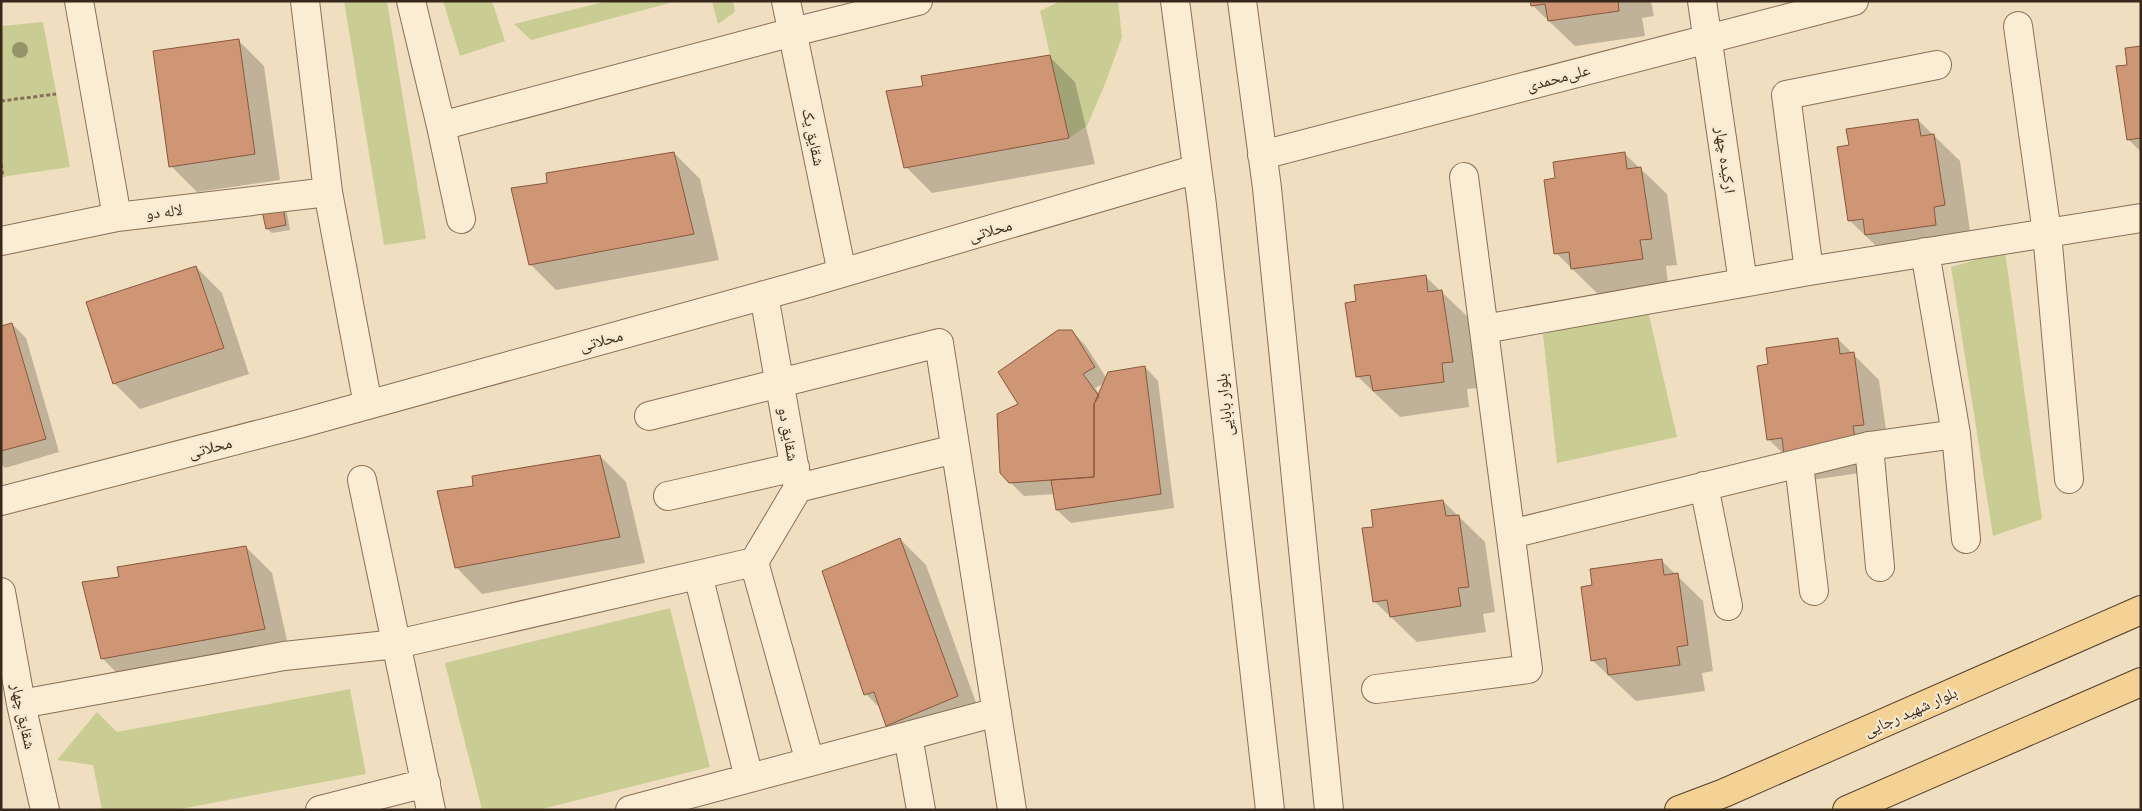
<svg xmlns="http://www.w3.org/2000/svg" width="2142" height="811" font-family="Merriweather,'Noto Naskh Arabic',serif">
	<rect width="100%" height="100%" fill="#efdfc0"/>
	<path fill="#c9cd94" d="M344 1H387L426 239 384 245Z
		M443 1H492L505 41 460 56Z
		M608 1H677L531 40 514 24Z
		M712 1H733L735 12 718 24Z
		M1060 1H1118L1122 37 1105 84 1087 126 1069 138 1040 11Z
		M43 22 70 167 1 177V26Z
		M2005 251 2042 519 1993 536 1951 267Z
		M1648 311 1677 437 1557 463 1543 334Z
		M670 608 710 767 538 810H482L445 663Z
		M350 689 366 774 175 810H102L93 765 57 760 97 712 117 732Z"/>
	<path fill="#0003" fill-rule="evenodd" d="M1532 1H1651L1654 16 1642 18 1645 36 1575 46 1532 5Z
		M238 40 264 66 280 180 197 192 171 166Z
		M2141 47V152L2128 139V66Z
		M1049 56 1075 82 1095 164 932 193 906 167 924 87Z
		M1918 120 1960 161 1970 231 1959 233 1961 251 1892 261 1849 220 1850 146Z
		M674 153 700 179 719 260 556 290 530 264Z
		M1625 154 1667 194 1677 265 1666 266 1668 284 1598 294 1556 253 1557 179Z
		M282 208 287 213 290 230 272 233 267 229Z
		M196 267 222 293 249 374 140 409 114 383Z
		M1426 277 1468 317 1478 388 1467 389 1469 407 1400 417 1357 376 1358 302Z
		M12 324 26 338 59 452 5 468 1 464V328Z
		M1072 331 1086 346 1107 379 1145 367 1158 381 1174 508 1071 523 1057 510 1055 494 1024 496 1001 473 1020 404ZM1105 383 1100 395 1095 388Z
		M1838 339 1879 380 1889 451 1878 452 1881 470 1811 480 1768 439 1770 366Z
		M600 456 626 482 645 563 482 594 456 567 475 487Z
		M1443 501 1485 542 1495 612 1483 614 1486 632 1417 642 1374 601V528Z
		M900 539 926 565 983 722 913 752 887 726 882 710 866 694Z
		M246 547 272 573 290 654 128 684 102 658 120 578Z
		M1661 560 1703 601 1713 671 1702 673 1705 691 1636 701 1592 660 1593 586Z"/>
	<path fill="#cf9675" stroke="#89573d" d="M1530 1H1618L1619 11 1548 21 1545 4 1531 6Z
		M239 39 255 154 169 167 153 51Z
		M2141 46V138L2127 140 2116 66 2127 65 2125 48Z
		M1050 55 1069 138 904 168 886 91 923 86 921 76Z
		M1918 119 1921 136 1934 134 1945 205 1934 207 1936 225 1865 235 1863 219 1848 221 1837 147 1849 145 1846 129Z
		M674 152 694 234 529 265 511 188 547 183 546 173Z
		M1625 152 1627 169 1641 167 1652 239 1640 240 1643 259 1571 269 1569 252 1554 254 1544 180 1555 178 1553 162Z
		M283 207 286 225 266 229 262 211Z
		M196 266 224 348 113 384 86 302Z
		M1426 275 1428 292 1442 290 1453 362 1442 363 1444 382 1373 391 1370 375 1356 377 1345 303 1356 301 1354 285Z
		M12 323 46 439 1 451V326Z
		M1058 330H1072L1095 367 1083 374 1099 396 1094 404V477L1009 483 1000 473 997 414 1018 404 998 372Z
		M1838 338 1840 354 1854 352 1864 425 1853 426 1856 444 1784 454 1782 438 1767 440 1757 366 1768 364 1766 348Z
		M1145 366 1161 494 1056 510 1051 480 1094 477V404L1108 372Z
		M600 455 620 537 455 568 437 491 473 486 472 476Z
		M1443 500 1446 516 1459 515 1469 587 1458 588 1461 606 1390 617 1387 600 1373 602 1362 528 1373 527 1371 510Z
		M900 538 958 696 886 726 874 692 864 695 822 571Z
		M246 546 265 629 101 659 82 582 119 577 117 567Z
		M1662 559 1664 575 1678 573 1688 645 1677 647 1680 665 1608 675 1606 658 1591 661 1581 587 1592 585 1590 569Z"/>
	<g fill="none" stroke-linecap="round" stroke-linejoin="round">
		<defs>
			<path id="minor" d="M79 1 117 217
				M305 1 328 192 368 405
				M411 1 441 126 461 219
				M786 1 842 273
				M1175 1 1202 205 1270 810
				M1242 1 1267 188 1329 810
				M1702 1 1743 283
				M2018 26 2047 233 2069 479
				M441 126 793 32 918 1
				M1262 155 1854 1
				M1 241 117 217 328 192
				M1925 252 1956 434 1966 539
				M1809 271 1786 95 1937 65
				M1484 329 1809 271 2141 218
				M649 416 939 343 1012 810
				M1869 446 1880 567
				M1799 464 1814 591
				M362 480 431 810
				M1704 486 1728 606
				M798 488 955 449
				M668 496 795 467
				M1 501 299 424 801 285 1197 169
				M1511 534 1869 446 1956 434
				M754 562 798 488 764 295
				M754 562 810 762
				M698 575 749 778
				M1 592 21 704 45 810
				M1376 689 1528 669 1464 177
				M21 704 284 656 397 644 754 562
				M908 736 921 810
				M320 810 426 783
				M630 810 997 712"/>
			<path id="major" d="M1679 810 1724 793 2141 610
				M1847 810 2141 682"/>
		</defs>
		<use href="#minor" stroke="#896f57" stroke-width="30"/>
		<use href="#major" stroke="#563e2c" stroke-width="30"/>
		<path stroke="#896f57" stroke-width="3" stroke-dasharray="4 2.5" stroke-linecap="butt" d="M1 101 56 94
			M1 164 3 177"/>
		<use href="#minor" stroke="#faedd4" stroke-width="28"/>
		<use href="#major" stroke="#f4d296" stroke-width="28"/>
	</g>
	<circle fill="#959369" cx="20" cy="50" r="8"/>
	<g text-anchor="middle" dominant-baseline="central" stroke-width="4.5" stroke-linejoin="round" paint-order="stroke">
		<g font-size="16" fill="#38281c" stroke="#f6e9d0">
			<text transform="translate(1558 77) rotate(-15)">علی‌محمدی</text>
			<text transform="translate(814 137) rotate(78)">شقایق یک</text>
			<text transform="translate(1726 160) rotate(82)">ارکیده چهار</text>
			<text transform="translate(164 211) rotate(-7)">لاله دو</text>
			<text transform="translate(990 230) rotate(-16)">محلاتی</text>
			<text transform="translate(601 340) rotate(-15)">محلاتی</text>
			<text transform="translate(1224 405) rotate(-96)">بلوار بابایی</text>
			<text transform="translate(789 434) rotate(80)">شقایق دو</text>
			<text transform="translate(210 447) rotate(-14)">محلاتی</text>
			<text transform="translate(1910 711) rotate(-24)">بلوار شهید رجایی</text>
			<text transform="translate(24 716) rotate(78)">شقایق چهار</text>
		</g>
	</g>
	<rect width="2142" height="811" fill="none" stroke="#38281c" stroke-width="5"/>
</svg>
